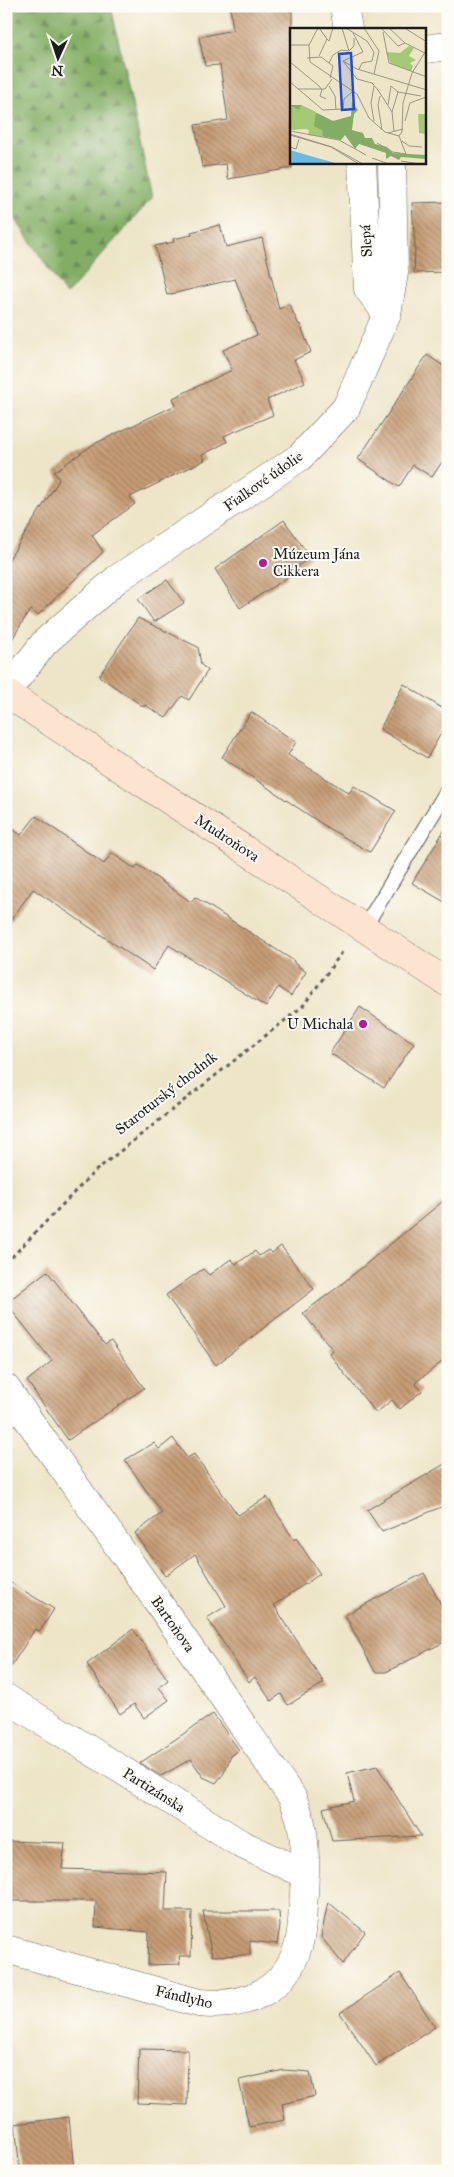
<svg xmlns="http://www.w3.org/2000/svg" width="454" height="2177" font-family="'IM FELL Great Primer',serif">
	<defs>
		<pattern id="forest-firs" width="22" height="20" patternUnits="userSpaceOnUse" patternTransform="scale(1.25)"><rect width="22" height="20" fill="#83ad65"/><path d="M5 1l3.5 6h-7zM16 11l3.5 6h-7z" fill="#6a8c52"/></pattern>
		<pattern id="building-back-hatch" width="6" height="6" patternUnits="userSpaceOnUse" patternTransform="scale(1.25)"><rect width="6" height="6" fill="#c69c75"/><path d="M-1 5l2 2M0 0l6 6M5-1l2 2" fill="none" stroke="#a07e5f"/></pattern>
	</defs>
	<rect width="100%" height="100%" fill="#fdfcf7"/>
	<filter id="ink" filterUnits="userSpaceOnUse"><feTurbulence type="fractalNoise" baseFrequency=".02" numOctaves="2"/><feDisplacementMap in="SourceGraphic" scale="10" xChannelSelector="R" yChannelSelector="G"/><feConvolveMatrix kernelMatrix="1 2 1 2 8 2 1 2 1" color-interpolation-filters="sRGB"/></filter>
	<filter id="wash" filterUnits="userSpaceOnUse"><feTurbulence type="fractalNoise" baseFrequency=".0096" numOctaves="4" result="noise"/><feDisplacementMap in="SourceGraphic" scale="20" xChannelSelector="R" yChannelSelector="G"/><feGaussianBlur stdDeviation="1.12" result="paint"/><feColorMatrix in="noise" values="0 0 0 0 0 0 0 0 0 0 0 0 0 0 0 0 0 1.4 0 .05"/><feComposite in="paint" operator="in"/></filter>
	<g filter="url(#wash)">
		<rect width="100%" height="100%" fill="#eee5c8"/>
		<path fill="url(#forest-firs)" stroke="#506440" d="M6 6H111L152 198 66 295 6 205Z"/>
		<g id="blocks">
			<path fill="url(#building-back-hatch)" d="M230 6H292V168L228 179 226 164 202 167 195 125 228 120 220 65 205 66 199 37 233 30Z
				M448 202V272L414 273 415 246 412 203Z
				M220 225 226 247 262 238 279 309 289 304 299 325 300 324 311 352 294 360 305 382 267 400 273 415 224 436 227 442 202 455 205 460 130 497 135 504 92 535 103 552 38 615 30 610 6 649V564L59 480 54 472 94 444 176 405 173 398 232 370 223 350 257 335 235 279 167 295 155 246 174 242 173 239 192 235 191 232Z
				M427 355 448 369V453L432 477 413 465 399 487 358 459Z
				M284 520 310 557 286 575 288 577 240 608 215 569Z
				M167 580 184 603 154 622 138 599Z
				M138 618 198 647 201 665 208 670 189 700 182 696 166 718 145 705 144 707 99 676Z
				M404 684 448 712V721L427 758 380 729Z
				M251 712 296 742 288 755 349 793 354 786 396 811 370 852 328 828 222 757Z
				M36 816 104 864 112 853 135 869 138 865 191 902 195 897 294 961V963L306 972 291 996 278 987 266 1007 169 945 153 970 33 889 6 927V824L21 835Z
				M448 824V904L412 883Z
				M360 1007 414 1043 384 1088 330 1053Z
				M448 1197V1357L415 1383 422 1391 400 1409 392 1400 376 1413 343 1372 329 1353 333 1350 303 1313 338 1287Z
				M281 1246 314 1289 216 1365 166 1295 203 1269 209 1275 231 1259 236 1264 255 1251 259 1256 268 1250 272 1253Z
				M47 1271 105 1345 111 1341 144 1388 68 1440 27 1381 52 1361 6 1303Z
				M173 1438 187 1458 194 1454 238 1515 267 1497 294 1540 296 1538 320 1574 274 1605 324 1683 288 1705 281 1694 271 1701 255 1677 249 1682 207 1618 226 1606 195 1554 165 1576 135 1533 162 1513 125 1460 154 1443 159 1449Z
				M448 1462V1504L382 1532 367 1510Z
				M424 1573 448 1617V1640L386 1672H375L345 1615Z
				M6 1580 54 1609 40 1631 35 1629 6 1674Z
				M133 1629 168 1680 159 1687 169 1700 144 1718 134 1704 120 1714 87 1664Z
				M213 1714 239 1750 231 1756 224 1773 216 1783 203 1777 191 1759 161 1776 140 1763Z
				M377 1766 421 1836 332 1841 323 1808 354 1801 347 1773Z
				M6 1841 65 1843 62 1869 167 1872 165 1911H192L191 1956H179L180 1964 148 1965 149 1932 95 1927 96 1901H6Z
				M328 1902 365 1932 343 1964 321 1937Z
				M203 1911H279L280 1926 277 1944 250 1941V1955L212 1956Z
				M400 1973 435 2027 376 2066 340 2013Z
				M139 2049 188 2050 187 2105 137 2103Z
				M284 2070 310 2072 315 2096 282 2104 285 2120 249 2127 239 2080Z
				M69 2117 74 2171H20L15 2124Z"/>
		</g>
	</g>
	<g filter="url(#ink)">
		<use href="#blocks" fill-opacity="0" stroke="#666258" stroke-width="1"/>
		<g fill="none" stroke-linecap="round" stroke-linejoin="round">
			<defs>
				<path id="lane" d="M364 928 448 789"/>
				<path id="street" d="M344 6 348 29
					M425 49 448 46
					M362 162 368 289 387 314
					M6 692 45 642 117 579 300 457 346 408 387 314 394 273 392 162
					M6 1388 160 1605 292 1797C307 1828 306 1860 304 1894 302 1910 303 1927 299 1943 286 1992 245 2008 199 2003L6 1949
					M6 1698 241 1844 305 1874"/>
				<path id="secondary" d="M6 693 448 983"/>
			</defs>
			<use href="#lane" stroke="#666258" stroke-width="16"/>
			<use href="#street" stroke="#666258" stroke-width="29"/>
			<use href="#secondary" stroke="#666258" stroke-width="29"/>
			<path stroke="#666258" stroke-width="3" stroke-dasharray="4 4" stroke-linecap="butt" d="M6 1263 94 1172 303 1006 343 951"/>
			<use href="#lane" stroke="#fff" stroke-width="14"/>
			<use href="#street" stroke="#fff" stroke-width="28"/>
			<use href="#secondary" stroke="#fde4d1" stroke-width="28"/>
		</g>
	</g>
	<g fill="#b5179e" stroke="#fdfcf7" stroke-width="2">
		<circle cx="263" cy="563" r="5"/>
		<circle cx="363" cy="1024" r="5"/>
	</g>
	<g text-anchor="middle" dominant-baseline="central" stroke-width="4" stroke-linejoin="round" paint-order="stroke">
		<g font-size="15" fill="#1c1c1c" stroke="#fdfcf7">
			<text transform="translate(366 241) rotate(-93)">Slepá</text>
			<text transform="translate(263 481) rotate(-35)">Fialkové údolie</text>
			<text transform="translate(227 838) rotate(33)">Mudroňova</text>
			<text transform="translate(166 1093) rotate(-38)">Staroturský chodník</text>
			<text transform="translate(173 1624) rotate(55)">Bartoňova</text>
			<text transform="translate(154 1790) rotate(32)">Partizánska</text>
			<text transform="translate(184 1997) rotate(13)">Fándlyho</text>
		</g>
		<g font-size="15" fill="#1c1c1c" stroke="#fdfcf7" text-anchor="start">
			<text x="273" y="554">Múzeum Jána<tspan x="273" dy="17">Cikkera</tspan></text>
			<text x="353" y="1024" text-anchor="end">U Michala</text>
		</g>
	</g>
	<g transform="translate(290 28)">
		<rect width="136" height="136" fill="#eee5c8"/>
		<path d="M62 74 68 82 64 86 62 102 73 105 75 110H82L85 116 97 119 103 125 136 127V131L111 129 109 132 101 128 96 131V125L69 116 65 121 55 107 51 112 30 108 0 77H11L43 93 61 88Z" fill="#83ad65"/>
		<path d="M119 18 124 20 119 28 126 32 120 35 123 38 121 43 101 36 96 24 110 25ZM0 77 9 82 11 77 26 84 24 98 33 103 32 109 18 107 19 102 15 101 0 102Z" fill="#a4c973"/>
		<path d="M128 86H136V106L129 105Z" fill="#a4c973"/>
		<path d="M0 122 20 128 49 136H0Z" fill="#68bce4"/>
		<path fill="none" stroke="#9a9583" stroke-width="1" d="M28 0 19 17 20 34 67 66 79 90 95 104 109 108M52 0 59 23M56 0 77 13 84 24 82 33 72 35 69 41M74 0 89 23 84 46M91 0 108 18 115 15M99 0 115 15 137 26M116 1 137 14M93 4 99 35M37 11 39 13 43 0M0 17H19M59 23 64 18V10M29 28 37 11 29 0M17 30 31 29 43 38 40 50M53 33 67 41 137 62M53 33 67 51 82 55 88 62 102 84M53 33 73 24 63 5M0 34 29 58 32 62 30 68 36 71M39 35 43 27 51 22 59 23M99 35 137 49M0 54 33 82 53 81 54 71 63 63M39 58 45 68 46 82M84 58 81 75 84 93M8 61H35L42 51M108 64 131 68M90 68 88 77 92 102M98 77 101 58 108 64M115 93 120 75 136 69M0 103 49 112 76 127M104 103 102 84 108 64M98 105 113 101M0 106 42 119 73 136M0 107 41 119 69 136M109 108 112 104 113 75 122 45 137 21M112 113 119 118 132 119M87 115 103 124 116 126 109 108M0 119 6 121 9 111M82 130 99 136M111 133 130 136"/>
		<path fill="#1d4ed8" fill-opacity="0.15" stroke="#1d4ed8" stroke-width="2.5" d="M61 25 64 81 52 82 49 26Z"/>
		<rect width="136" height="136" fill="none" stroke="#1c1c1c" stroke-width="2.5"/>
	</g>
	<rect width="454" height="2177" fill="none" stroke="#fdfcf7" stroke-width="25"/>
	<g transform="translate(58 58) rotate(183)" stroke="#fdfcf7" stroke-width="4" paint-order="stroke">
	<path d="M0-4L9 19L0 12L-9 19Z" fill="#1c1c1c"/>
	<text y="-8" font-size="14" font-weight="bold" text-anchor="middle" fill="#1c1c1c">N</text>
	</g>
</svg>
